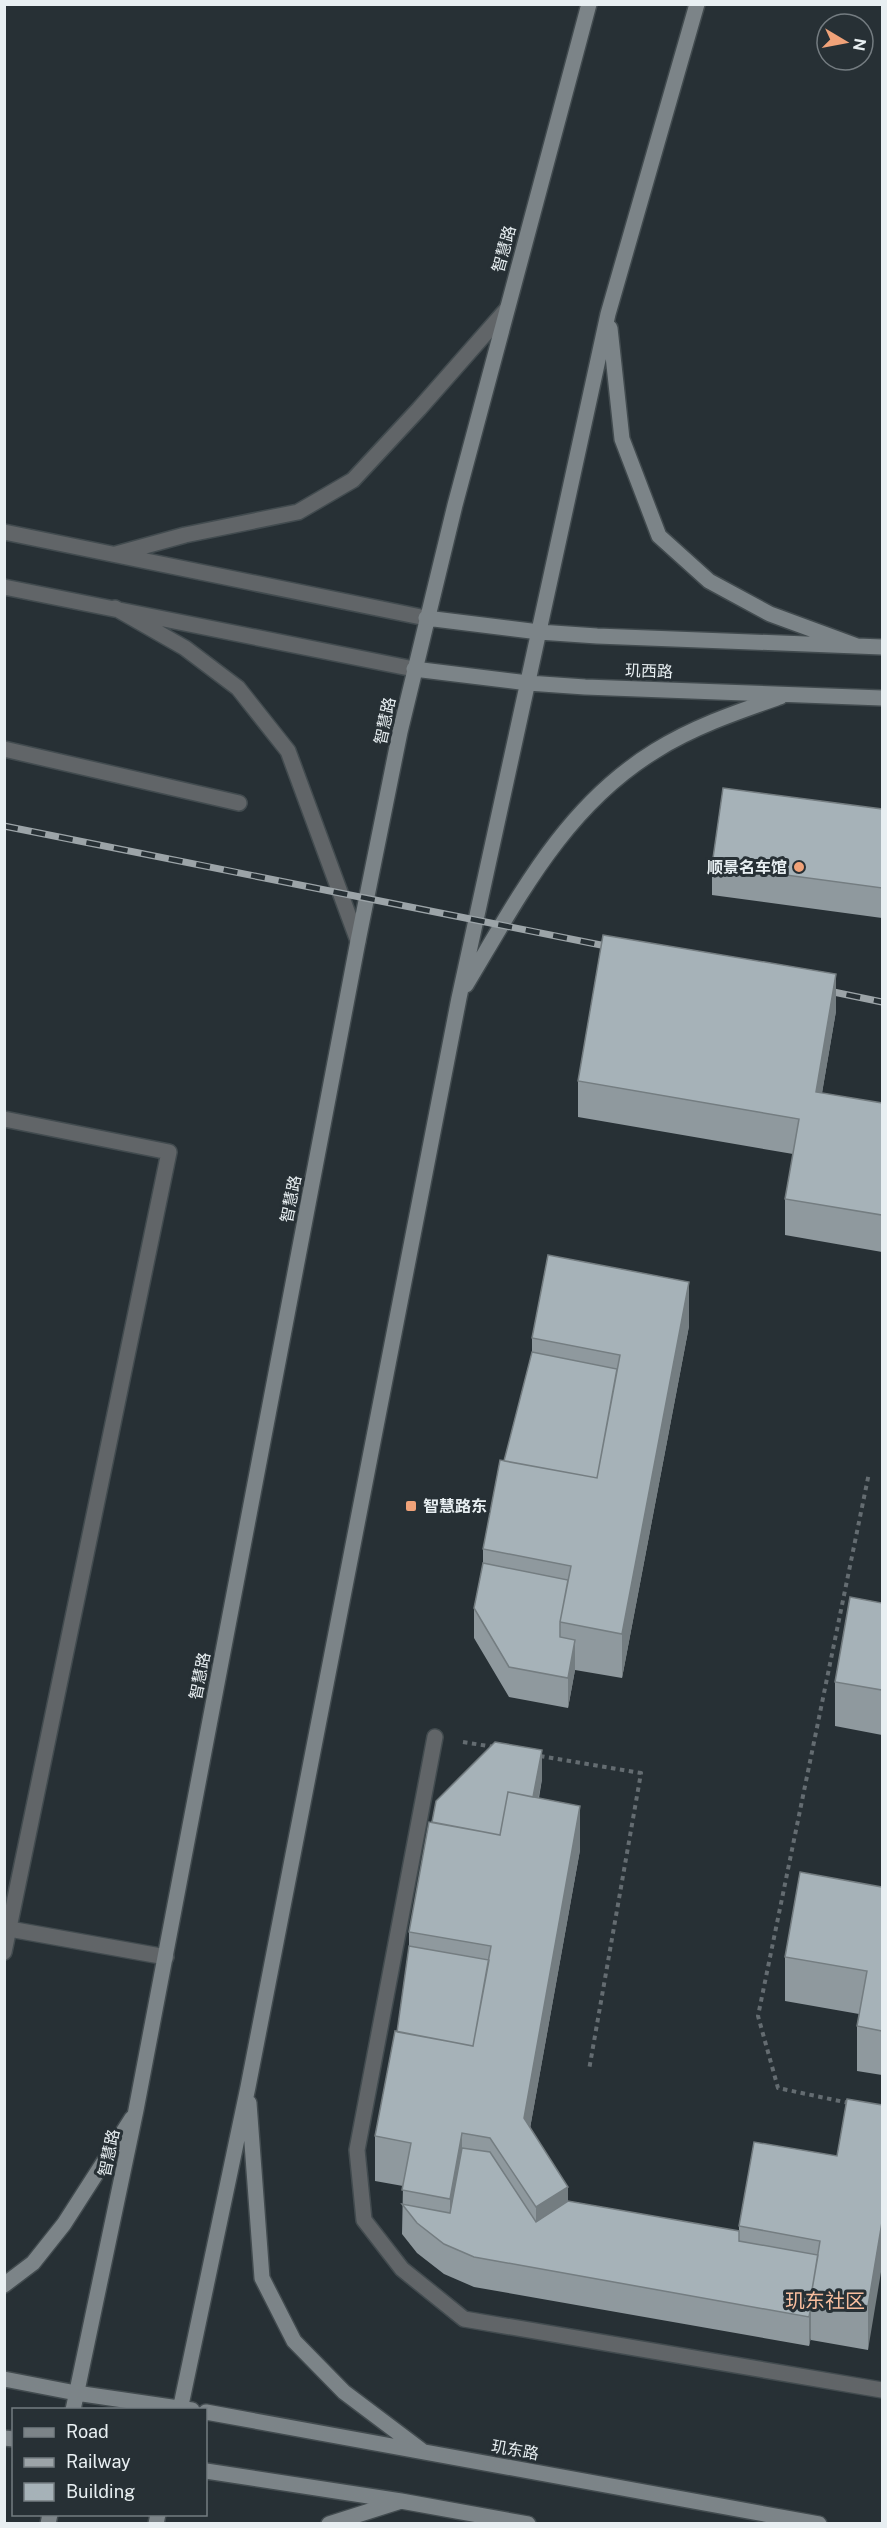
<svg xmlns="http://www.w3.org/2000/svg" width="887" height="2528" font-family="'Public Sans','Noto Sans SC',sans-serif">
	<rect width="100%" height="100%" fill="#273035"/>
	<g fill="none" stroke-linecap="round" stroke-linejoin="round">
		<defs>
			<path id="service" d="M4 749 239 803
				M4 1119 169 1152 4 1952
				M435 1737 357 2150 364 2220 402 2269 464 2319 882 2390
				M4 1928 166 1957"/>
			<path id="tertiary" d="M4 532 426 618
				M116 554 185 535 298 512 353 480 419 409 507 309
				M4 587 414 669
				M115 608 185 648 238 688 288 751 358 941"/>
			<path id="secondary" d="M610 328 622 439 659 536 709 581 770 614 857 646
				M426 618 539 632 597 636 882 647
				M414 669 528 683 585 687 882 698
				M466 985C519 897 564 807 655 751 693 727 737 712 780 697
				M249 2103 262 2278 294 2341 344 2392 421 2450
				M4 2285 33 2263 64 2224 132 2118
				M4 2379 76 2393 192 2410
				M73 2410 136 2110 358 941 400 732 455 505 589 4
				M180 2410 248 2087 459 998 608 314 697 4
				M206 2412 819 2524
				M4 2438 14 2439
				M206 2471 401 2501 528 2524
				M48 2524 50 2514
				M156 2524 158 2514
				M329 2524 398 2502"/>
		</defs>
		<use href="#service" stroke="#424b4f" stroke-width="18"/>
		<use href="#tertiary" stroke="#424b4f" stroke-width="18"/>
		<use href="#secondary" stroke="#424b4f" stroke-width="18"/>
		<path stroke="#646c71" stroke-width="4" stroke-dasharray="4.5 4.5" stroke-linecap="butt" d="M463 1742 494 1747
			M540 1756 641 1773 589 2070
			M849 2103 778 2088 758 2016 869 1473"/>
		<use href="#service" stroke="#616568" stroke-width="15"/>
		<use href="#tertiary" stroke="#616568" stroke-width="15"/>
		<use href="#secondary" stroke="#7c8488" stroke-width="15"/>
		<defs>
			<path id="rail" d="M4 826 616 948
				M819 989 882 1002"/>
		</defs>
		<use href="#rail" stroke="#9ca4a8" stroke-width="7"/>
		<use href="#rail" stroke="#273035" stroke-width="4.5" stroke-dasharray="14" stroke-linecap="butt"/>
	</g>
	<path fill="#8f999e" d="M882 809V918L712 895V865Z
		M836 1011 822 1093 882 1103V1252L785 1235V1199L793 1154 578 1117V1081Z
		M689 1326 622 1678 575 1670 568 1708 509 1697 474 1638V1608L483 1563V1549L504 1461 532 1352V1338Z
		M882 1603V1735L835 1726V1682Z
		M542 1779 539 1798 580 1850 530 2128 568 2201 739 2231V2226L837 2156 882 2105 868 2350 811 2340V2337L809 2346 474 2287 444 2274 417 2253 402 2234 403 2186 375 2181V2136L397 2032 409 1946V1932L432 1822Z
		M882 1885V2075L857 2071V2026L859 2014 785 2001V1957L882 1887Z"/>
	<path fill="#747d81" d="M836 974V1011L816 1128V1092Z
		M689 1282V1326L622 1678V1634Z
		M575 1640V1670L568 1708V1678Z
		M542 1750V1779L530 1840V1811Z
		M580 1806V1850L524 2162V2118Z
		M462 2133V2177L450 2243V2199Z
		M568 2187V2231L536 2252V2207Z
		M882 2222V2266L868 2350V2306Z
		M811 2307V2337L809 2346V2317Z"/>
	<path fill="#a6b2b8" stroke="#747d81" stroke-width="1.5" d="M723 788 882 809V888L712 865Z
		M603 935 836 974 816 1092 882 1103V1215L785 1199 799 1119 578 1081Z
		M548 1255 689 1282 622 1634 560 1622 571 1566 483 1549 500 1460 597 1478 620 1355 532 1338Z
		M532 1352 617 1369 597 1478 504 1461Z
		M483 1563 568 1580 560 1622V1637L575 1640 568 1678 509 1667 474 1608Z
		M850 1597 882 1603V1690L835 1682Z
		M495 1742 542 1750 533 1797 508 1792 500 1835 432 1822 436 1801Z
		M508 1792 580 1806 524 2118 568 2187 536 2207 490 2138 462 2133 450 2199 402 2190 411 2143 375 2136 395 2031 473 2046 491 1946 409 1932 429 1822 500 1835Z
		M800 1872 882 1887V1885V2031L857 2026 867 1971 785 1957Z
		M409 1946 489 1960 473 2046 397 2032Z
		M847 2099 882 2105V2222L868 2306 811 2296 820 2241 739 2226 754 2142 837 2156Z
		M462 2148 490 2152 536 2222 568 2201 739 2231V2241L818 2255 811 2296V2307L809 2317 474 2257 444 2244 417 2223 402 2204 450 2213Z"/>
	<g fill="#f0a279" stroke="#273035" stroke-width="2">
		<circle cx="799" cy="867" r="6"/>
		<rect x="405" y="1500" width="12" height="12" rx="3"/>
	</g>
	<g text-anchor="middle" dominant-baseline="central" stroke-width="6" stroke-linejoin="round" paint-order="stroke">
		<g font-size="16" fill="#e8eff2" stroke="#273035">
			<text transform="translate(504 249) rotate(-75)">智慧路</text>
			<text transform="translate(649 671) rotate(2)">玑西路</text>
			<text transform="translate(385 721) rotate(-78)">智慧路</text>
			<text transform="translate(291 1199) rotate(-79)">智慧路</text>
			<text transform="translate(200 1676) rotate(-79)">智慧路</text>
			<text transform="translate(109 2153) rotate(-78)">智慧路</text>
			<text transform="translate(515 2450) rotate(10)">玑东路</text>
		</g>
		<g font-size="16" font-weight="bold" fill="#e8eff2" stroke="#273035" text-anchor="end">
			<text x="787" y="867">顺景名车馆</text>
			<text x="423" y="1506" text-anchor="start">智慧路东</text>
		</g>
		<g font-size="20" fill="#f8bd9e" stroke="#273035">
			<text x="825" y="2301">玑东社区</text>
		</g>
	</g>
	<rect width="887" height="2528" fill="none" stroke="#e8eff2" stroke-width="12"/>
	<rect x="12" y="2408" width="195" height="108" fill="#273035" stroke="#747c81" stroke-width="1.5"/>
	<rect x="24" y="2428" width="30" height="9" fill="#7c8488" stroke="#747c81" stroke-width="1.5"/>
	<text x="66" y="2438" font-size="18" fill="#e8eff2">Road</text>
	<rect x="24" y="2458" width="30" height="9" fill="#9ca4a8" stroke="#747c81" stroke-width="1.5"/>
	<text x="66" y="2468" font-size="18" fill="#e8eff2">Railway</text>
	<rect x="24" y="2483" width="30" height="18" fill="#a6b2b8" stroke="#747c81" stroke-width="1.5"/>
	<text x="66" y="2498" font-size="18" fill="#e8eff2">Building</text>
	<g transform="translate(845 42) rotate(100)"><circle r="28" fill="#273035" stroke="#747c81" stroke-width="1.5"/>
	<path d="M0-4.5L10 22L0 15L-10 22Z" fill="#f0a279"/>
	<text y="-9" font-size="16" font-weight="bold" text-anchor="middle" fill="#e8eff2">N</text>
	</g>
</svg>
